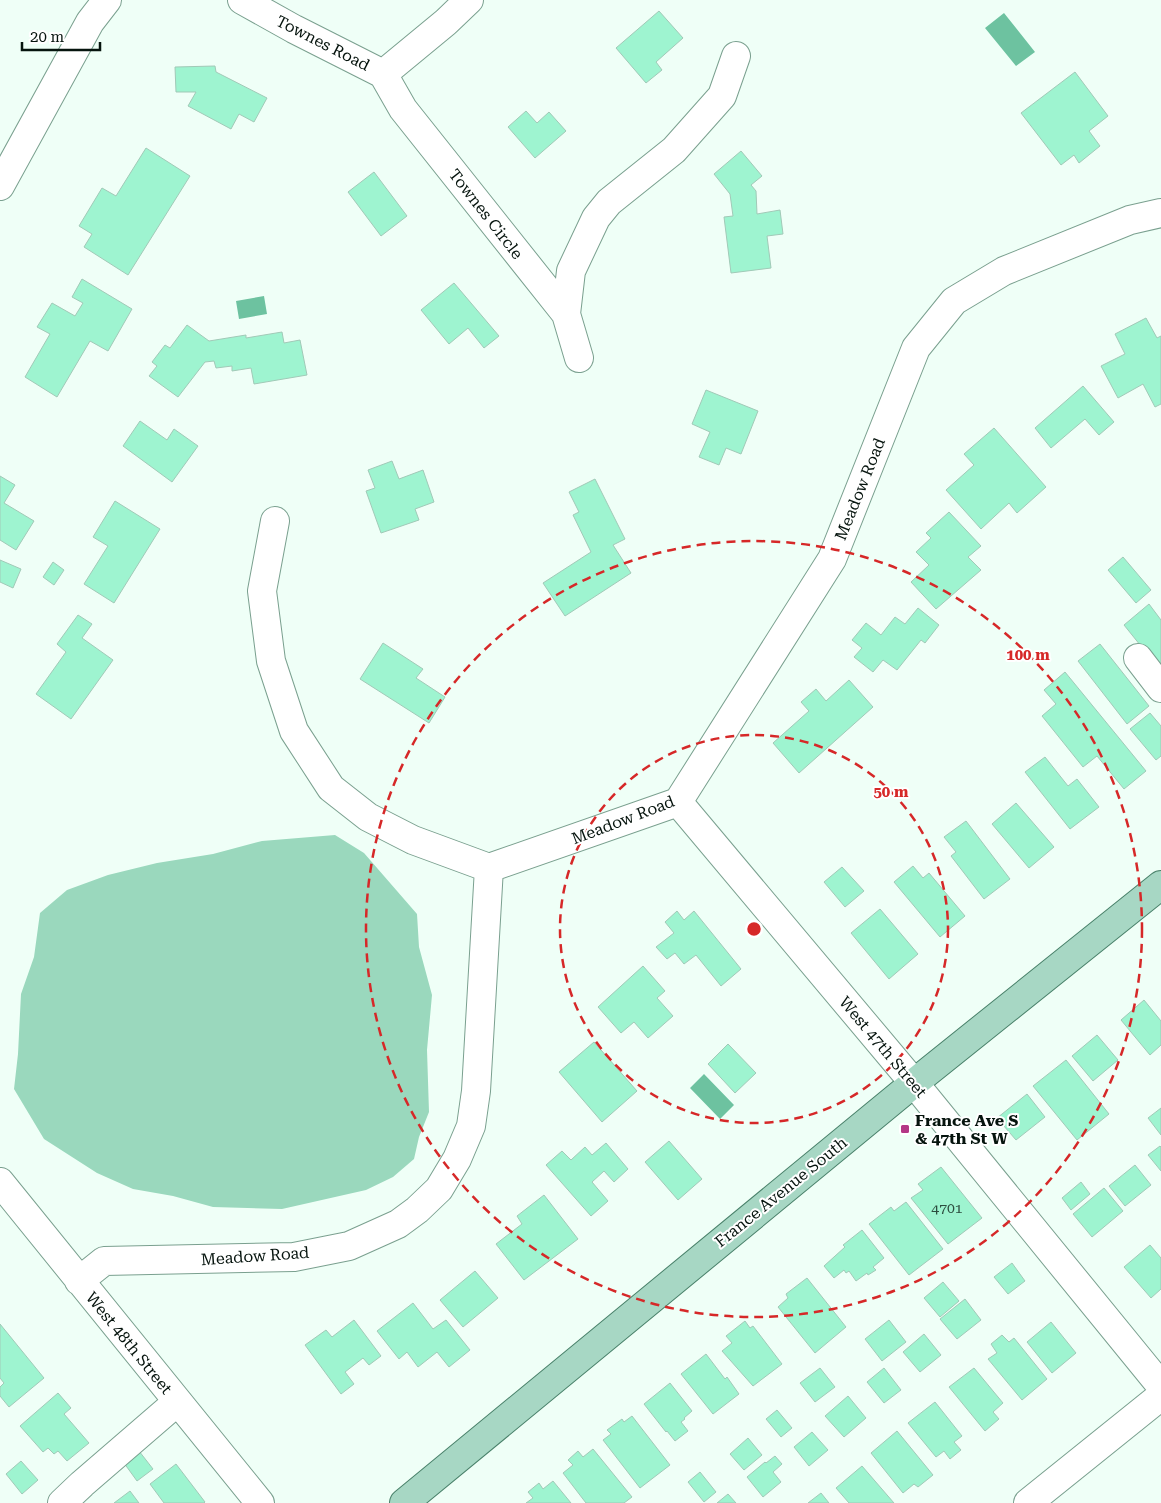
<svg xmlns="http://www.w3.org/2000/svg" width="1161" height="1503" font-family="'Roboto Serif',serif">
	<rect width="100%" height="100%" fill="#effff7"/>
	<path fill="#9ad8bd" d="M335 835 364 853 417 914 419 947 432 995 427 1050 429 1112 419 1137 414 1159 393 1177 366 1190 282 1209 213 1207 173 1196 133 1189 97 1173 44 1139 14 1089 18 1054 21 994 34 957 40 913 67 890 108 875 157 863 213 854 262 841Z"/>
	<path fill="#6dc2a0" d="M1004 13 1035 52 1016 66 985 28Z
		M264 296 267 314 239 319 236 301Z
		M704 1074 734 1105 720 1119 690 1088Z"/>
	<path fill="#9ef4d0" stroke="#a1c9b7" d="M659 11 683 38 656 62 662 70 646 83 616 48Z
		M215 66 216 72 267 98 254 122 239 114 231 129 188 106 196 92H176L175 67Z
		M1075 72 1108 116 1089 131 1100 146 1079 163 1074 155 1061 165 1021 113Z
		M526 111 537 123 549 112 566 131 535 158 508 127Z
		M146 148 190 176 128 275 84 247 92 234 79 226 102 188 116 196Z
		M741 151 762 176 751 185 756 191 757 214 780 210 783 234 767 236 771 268 731 273 724 217 733 216 730 194 714 174Z
		M374 172 407 216 381 236 348 192Z
		M82 279 132 309 108 351 90 341 57 397 25 377 50 334 37 327 52 303 75 316 83 303 72 297Z
		M454 283 499 336 484 348 468 328 449 344 421 310Z
		M1146 318 1157 338 1161 336V404L1155 407 1143 384 1118 398 1101 366 1125 354 1115 334Z
		M187 325 209 341 246 335V338L282 332 284 343 300 340 307 375 254 384 251 368 232 371V366L216 368 214 361 205 362 178 397 149 376 157 366 152 362 165 345 170 348Z
		M1083 386 1114 422 1099 435 1085 419 1051 448 1035 428Z
		M706 390 758 411 741 454 726 448 719 465 699 457 710 432 692 424Z
		M140 421 167 440 174 429 198 446 172 482 123 446Z
		M994 428 1046 487 1017 513 1009 503 981 529 946 490 974 465 964 454Z
		M392 461 399 479 423 470 434 502 415 509 419 520 381 533 366 491 375 488 368 470Z
		M0 476 15 485 4 503 34 521 16 550 0 540Z
		M595 479 625 539 613 545 631 573 565 616 543 583 591 552 573 515 579 512 569 492Z
		M115 501 160 529 114 603 84 584 108 546 93 537Z
		M949 512 981 546 968 557 981 570 936 609 911 582 929 565 916 552 931 538 926 533Z
		M1123 557 1151 590 1136 603 1108 570Z
		M0 560 21 569 13 588 0 582Z
		M53 562 64 570 54 585 43 577Z
		M1149 604 1161 620V671L1124 625Z
		M918 608 939 625 925 643 921 640 897 670 883 660 873 672 854 657 862 648 852 640 866 623 881 635 895 617 905 624Z
		M78 615 92 624 82 638 113 660 71 719 36 694 66 652 57 644Z
		M383 643 423 669 416 678 445 697 429 723 360 679Z
		M1100 644 1149 706 1127 724 1078 661Z
		M1065 672 1146 771 1124 789 1097 756 1083 767 1042 716 1056 704 1044 690Z
		M849 680 873 707 799 773 773 743 809 711 801 702 816 689 826 701Z
		M1150 713 1161 726V756L1156 760 1130 729Z
		M1045 757 1068 786 1077 779 1099 807 1070 829 1025 772Z
		M1016 803 1054 847 1029 868 992 824Z
		M966 821 1010 879 984 899 951 856 956 852 944 837Z
		M913 866 923 878 929 873 965 916 940 937 894 882Z
		M842 867 864 891 845 907 824 882Z
		M880 909 918 954 889 979 851 933Z
		M677 911 684 920 694 911 741 969 721 986 696 955 684 964 675 953 667 959 656 947 674 933 665 922Z
		M643 966 665 991 657 998 673 1016 648 1038 634 1022 621 1033 598 1007Z
		M1144 1000 1161 1021V1045L1150 1055 1121 1020Z
		M1097 1035 1118 1060 1093 1081 1072 1056Z
		M594 1042 637 1091 602 1122 559 1072Z
		M728 1044 756 1073 735 1093 708 1064Z
		M1066 1060 1109 1114 1077 1140 1033 1086Z
		M1027 1094 1045 1117 1016 1140 997 1118Z
		M1161 1108V1135L1148 1118Z
		M669 1141 702 1179 678 1200 645 1162Z
		M606 1143 628 1169 614 1182 604 1171 592 1182 608 1201 591 1216 546 1165 562 1151 571 1160 585 1147 592 1155Z
		M1160 1146 1161 1147V1171L1148 1155Z
		M1135 1165 1151 1185 1125 1206 1109 1186Z
		M941 1167 982 1218 948 1244 911 1198 923 1190 918 1184Z
		M1081 1182 1090 1194 1071 1210 1062 1198Z
		M1104 1188 1123 1211 1092 1237 1073 1214Z
		M544 1195 578 1239 524 1280 496 1244 522 1224 517 1216Z
		M906 1202 943 1249 909 1275 869 1224 891 1207 894 1211Z
		M862 1230 884 1258 873 1267 876 1270 868 1275 867 1273 856 1281 849 1271 846 1273 844 1270 834 1278 824 1266 845 1247 843 1245Z
		M1150 1245 1161 1258V1289L1151 1298 1124 1267Z
		M1012 1263 1025 1281 1008 1294 994 1277Z
		M475 1271 498 1298 463 1327 440 1300Z
		M807 1278 846 1327 815 1353 778 1307 788 1298 786 1294Z
		M943 1282 959 1301 940 1317 924 1298Z
		M965 1299 981 1320 957 1339 940 1319Z
		M413 1303 433 1329 446 1320 470 1350 449 1367 437 1352 418 1367 407 1352 399 1359 377 1331Z
		M354 1320 381 1356 369 1365 363 1358 345 1372 354 1384 341 1394 305 1345 326 1330 332 1337Z
		M889 1320 906 1342 882 1361 865 1339Z
		M745 1321 750 1328 753 1326 782 1364 753 1386 722 1351 732 1343 726 1336Z
		M1051 1322 1076 1353 1052 1373 1027 1342Z
		M0 1324 44 1378 9 1407 0 1396V1387L4 1383 0 1378Z
		M924 1334 941 1355 920 1372 903 1352Z
		M1002 1335 1009 1342 1014 1338 1047 1379 1022 1400 988 1359 997 1353 991 1344Z
		M706 1354 725 1379 727 1377 739 1394 713 1414 681 1374Z
		M820 1368 835 1387 815 1402 800 1383Z
		M884 1368 901 1390 884 1403 867 1382Z
		M974 1368 1003 1403 993 1412 999 1419 985 1431 949 1387Z
		M670 1383 692 1411 684 1418 685 1419 681 1422 688 1431 675 1441 667 1431 666 1432 644 1404Z
		M58 1393 71 1408 64 1414 89 1443 67 1461 58 1451 54 1454 48 1448 43 1452 20 1426Z
		M848 1396 866 1418 844 1437 825 1416Z
		M935 1402 962 1436 954 1442 961 1450 950 1459 944 1451 936 1457 908 1423Z
		M777 1410 792 1428 781 1437 766 1419Z
		M632 1416 670 1465 640 1488 603 1440 611 1434 607 1430 622 1419 624 1422Z
		M897 1431 933 1475 918 1487 914 1484 903 1493 871 1453Z
		M812 1432 828 1450 809 1466 794 1447Z
		M748 1438 762 1455 744 1470 730 1454Z
		M593 1449 632 1497 624 1503H586L563 1473 573 1465 568 1460 578 1451 583 1457Z
		M139 1451 153 1469 137 1481 124 1463Z
		M775 1456 782 1464 773 1472 781 1482 763 1497 747 1477 765 1462 766 1463Z
		M21 1461 38 1480 22 1494 6 1474Z
		M176 1464 205 1502 204 1503H164L150 1484Z
		M862 1466 894 1503H849L836 1488Z
		M700 1472 716 1492 704 1502 688 1482Z
		M553 1481 571 1503H526L533 1498 528 1492 539 1483 543 1489Z
		M130 1491 139 1503H114Z
		M821 1493 829 1503H808Z
		M728 1494 736 1503H717Z"/>
	<g fill="none" stroke-linecap="round" stroke-linejoin="round">
		<defs>
			<path id="minor" d="M242 0 294 29 383 74 446 22 469 0
				M383 74 403 109 566 314 579 358
				M0 186 90 22 107 0
				M566 314 571 271 596 218 609 202 674 150 722 96 736 56
				M275 521 262 591 271 661 294 731 331 788 368 817 413 840 489 868
				M1138 658 1161 688
				M678 802 914 1083 1161 1386
				M0 1182 260 1503
				M79 1281 104 1261 294 1257 349 1246 398 1224 417 1210 439 1189 457 1159 471 1126 476 1091 489 868 678 802 832 559 916 348 954 301 1004 271 1130 220 1161 213
				M62 1503 82 1484 177 1402
				M1028 1503 1161 1396"/>
			<path id="major" d="M404 1503 914 1083 1161 885"/>
		</defs>
		<use href="#minor" stroke="#7aa08f" stroke-width="30"/>
		<use href="#major" stroke="#49816a" stroke-width="30"/>
		<use href="#minor" stroke="#fff" stroke-width="28"/>
		<use href="#major" stroke="#a7d7c4" stroke-width="28"/>
	</g>
	<g fill="none" stroke="#d62828" stroke-width="2.5" stroke-dasharray="9 6">
		<circle cx="754" cy="929" r="194"/>
		<circle cx="754" cy="929" r="388"/>
	</g>
	<rect fill="#b43786" stroke="#fff" stroke-width="2" x="900" y="1124" width="10" height="10" rx="2.5"/>
	<g text-anchor="middle" dominant-baseline="central" stroke-width="4" stroke-linejoin="round" paint-order="stroke">
		<g font-size="14" fill="#2c4c3e">
			<text x="947" y="1208">4701</text>
		</g>
		<g font-size="16" fill="#06140e" stroke="#fff">
			<text transform="translate(323 43) rotate(27)">Townes Road</text>
			<text transform="translate(486 214) rotate(52)">Townes Circle</text>
			<text transform="translate(860 489) rotate(-68)">Meadow Road</text>
			<text transform="translate(623 820) rotate(-21)">Meadow Road</text>
			<text transform="translate(883 1047) rotate(50)">West 47th Street</text>
			<text transform="translate(781 1192) rotate(-39)">France Avenue South</text>
			<text transform="translate(255 1256) rotate(-4)">Meadow Road</text>
			<text transform="translate(129 1343) rotate(51)">West 48th Street</text>
		</g>
		<g font-size="16" font-weight="bold" fill="#06140e" stroke="#fff" text-anchor="start">
			<text x="915" y="1120">France Ave S<tspan x="915" dy="18">&amp; 47th St W</tspan></text>
		</g>
	</g>
	<circle cx="754" cy="929" r="8" fill="#d62828" stroke="#fff" stroke-width="2.5"/>
	<g font-size="15" text-anchor="middle" font-weight="bold" fill="#d62828" stroke="#fff" stroke-width="4" stroke-linejoin="round" paint-order="stroke">
		<text x="1028" y="660">100 m</text>
		<text x="891" y="797">50 m</text>
	</g>
	<path d="M22 42v8h78v-8" fill="none" stroke="#06140e" stroke-width="2.5"/>
	<text x="30" y="42" font-size="15" fill="#06140e" stroke="#ffffff" stroke-width="4" paint-order="stroke">20 m</text>
</svg>
